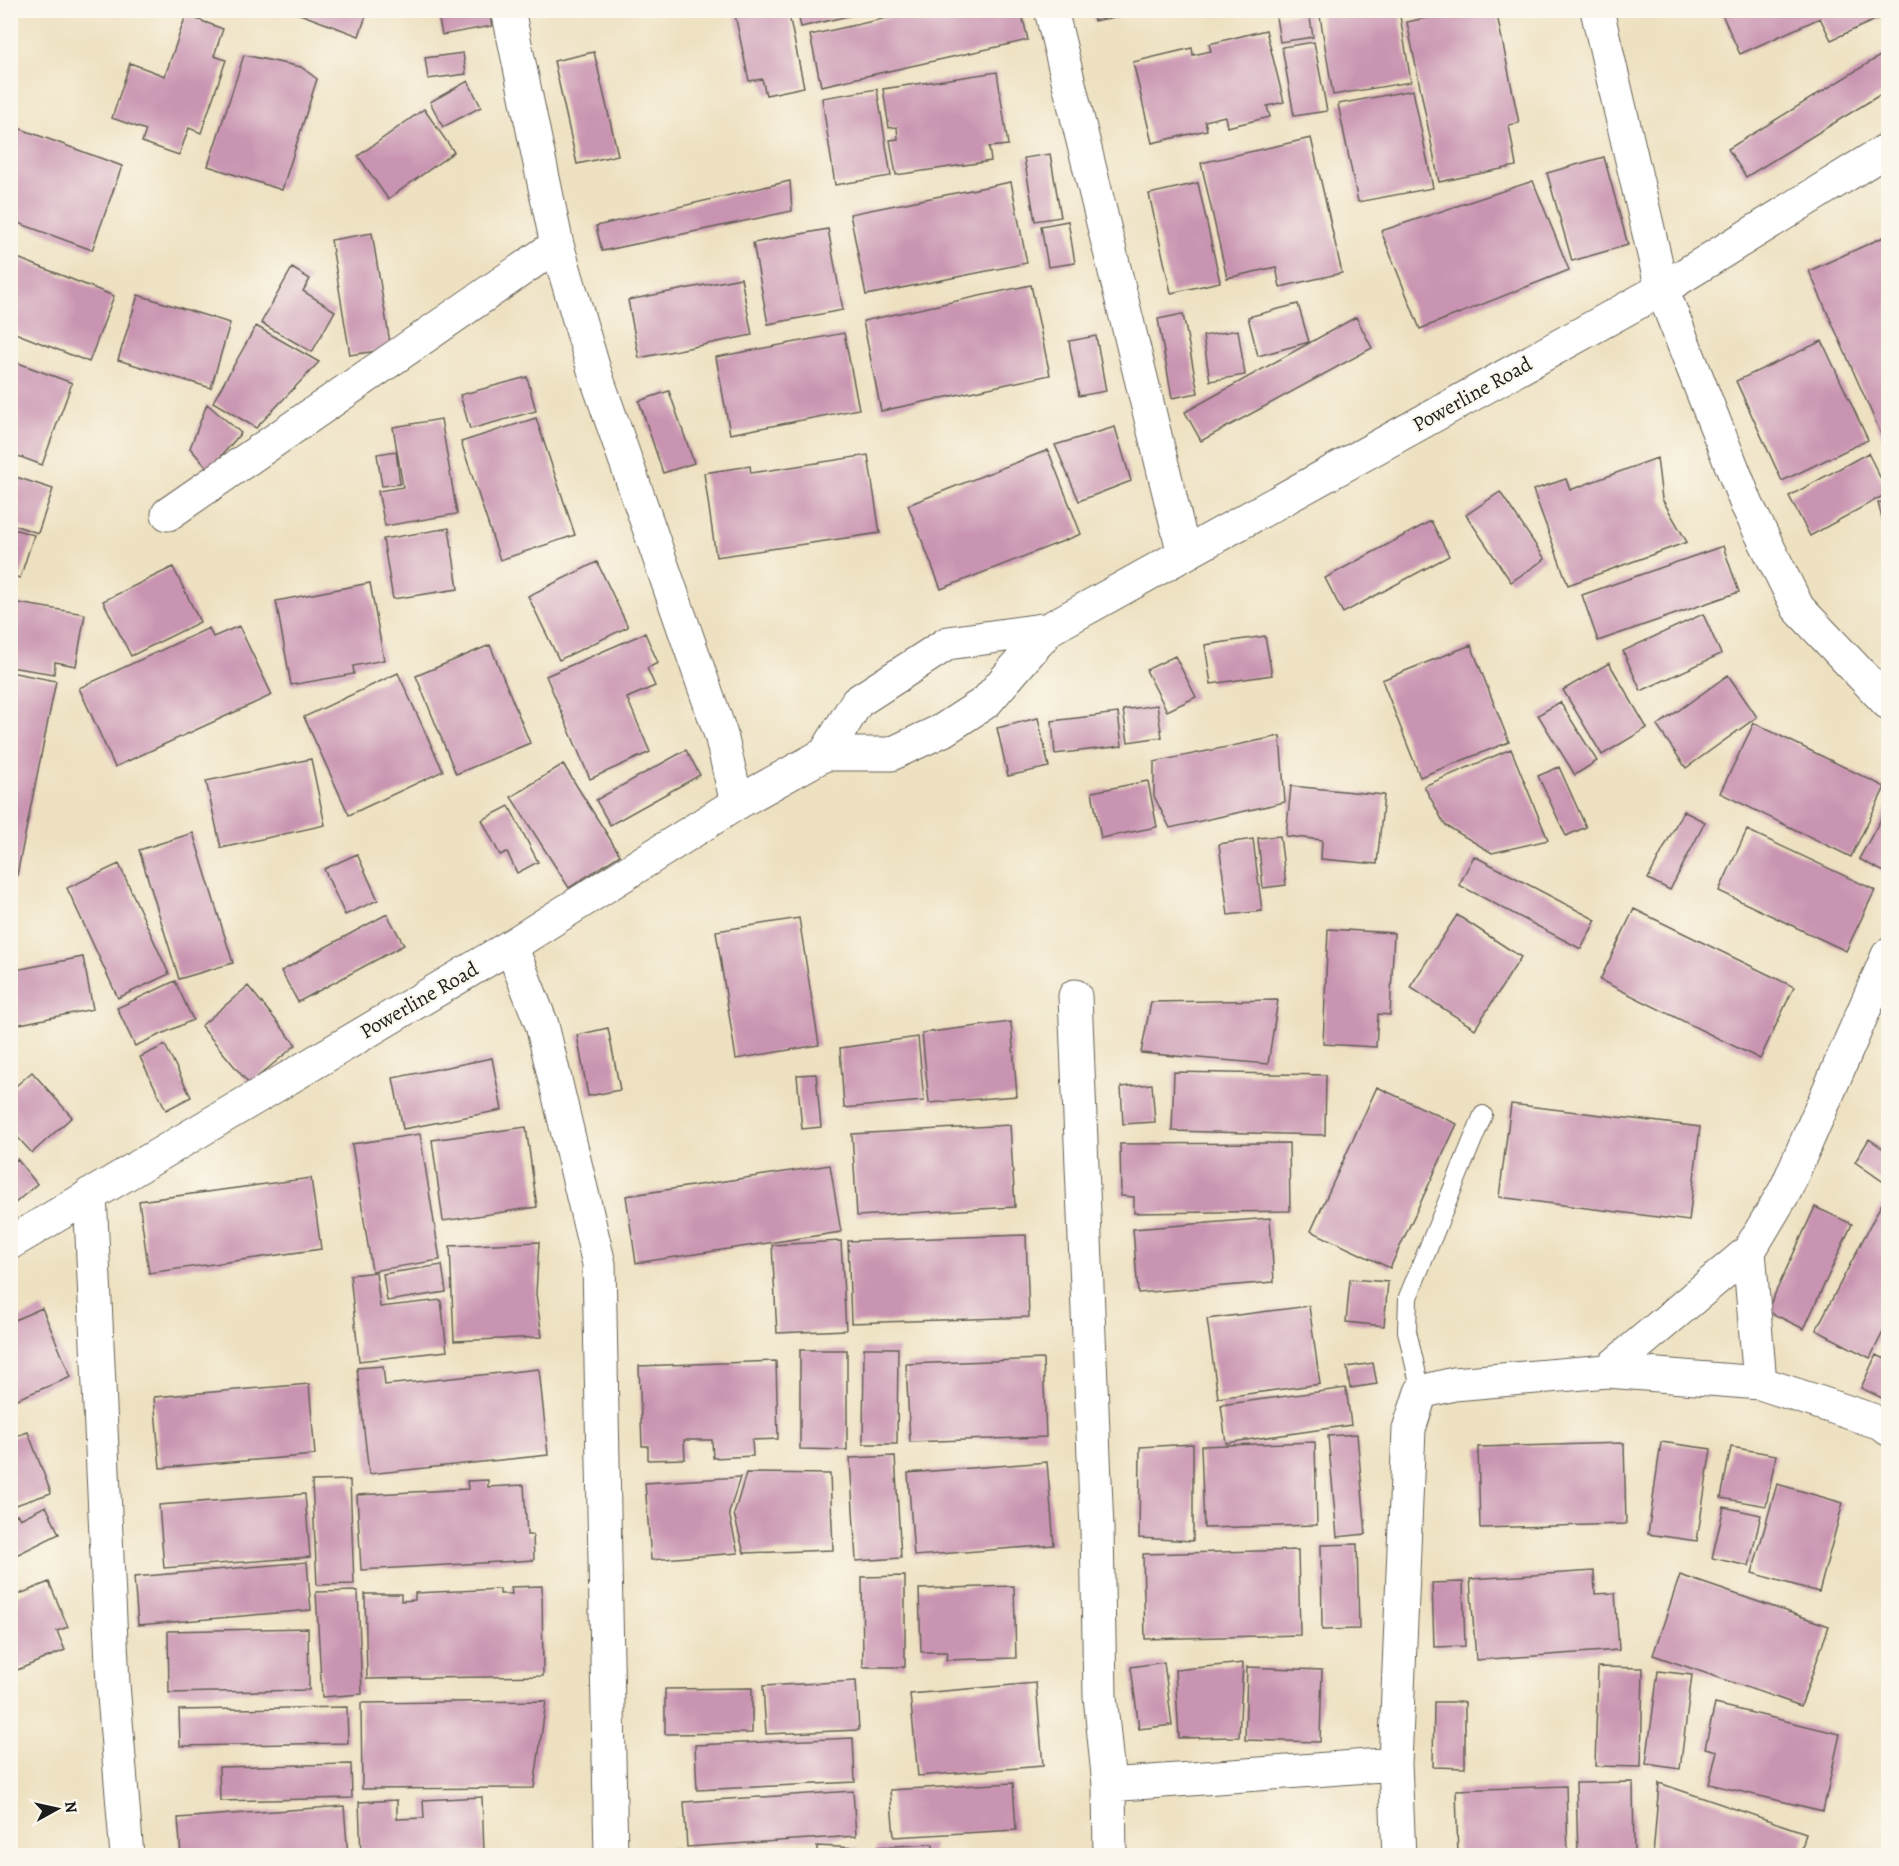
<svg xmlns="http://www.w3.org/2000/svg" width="1899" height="1866" font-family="Alegreya,serif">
	<rect width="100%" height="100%" fill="#fbf7ec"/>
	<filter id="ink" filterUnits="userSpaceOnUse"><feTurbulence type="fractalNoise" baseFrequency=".0167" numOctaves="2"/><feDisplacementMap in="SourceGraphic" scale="12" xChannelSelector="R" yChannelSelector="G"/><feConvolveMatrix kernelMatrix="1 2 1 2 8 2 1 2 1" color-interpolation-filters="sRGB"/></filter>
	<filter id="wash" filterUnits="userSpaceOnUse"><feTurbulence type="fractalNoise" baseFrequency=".008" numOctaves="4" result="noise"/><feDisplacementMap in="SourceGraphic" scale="24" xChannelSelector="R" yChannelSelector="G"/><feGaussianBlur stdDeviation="1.35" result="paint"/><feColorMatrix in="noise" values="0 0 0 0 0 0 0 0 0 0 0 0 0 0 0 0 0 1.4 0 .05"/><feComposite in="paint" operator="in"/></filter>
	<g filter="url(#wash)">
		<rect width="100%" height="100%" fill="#eee1c1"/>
		<g id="blocks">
			<path fill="#c994b1" d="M289 10H368L359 36Z
				M437 10H489L492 26 442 35Z
				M734 10H788L804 87 766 95 762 79 749 81Z
				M797 10H870V11L801 27Z
				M923 10H1021L1028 40 821 86 810 35Z
				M1092 10H1143L1144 12 1094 21Z
				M1319 10H1399L1411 82 1333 95Z
				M1462 10H1496L1519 123 1509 125 1516 166 1439 182 1407 22Z
				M1720 10H1881L1884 16 1831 40 1820 18 1740 54Z
				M1309 12 1313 37 1280 42 1276 17Z
				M186 15 223 29 214 56 226 60 201 133 189 128 179 155 142 142 146 130 112 118 130 63 165 76Z
				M1266 30 1284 102 1267 106 1270 117 1227 127 1225 116 1205 121 1207 130 1152 143 1133 62 1192 48 1193 55 1211 51 1209 44Z
				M1314 42 1327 111 1294 116 1282 47Z
				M1888 51V90L1746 177 1728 149Z
				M594 52 618 155 577 164 554 61Z
				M463 53 466 74 428 79 425 58Z
				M244 55 301 67 317 79 282 190 208 166Z
				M997 72 1008 145 989 147 991 161 896 175 890 140 898 139 897 127 889 128 883 89Z
				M468 81 481 107 443 127 430 102Z
				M877 89 891 176 835 185 822 98Z
				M1413 90 1433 188 1358 202 1338 104Z
				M424 109 454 152 388 199 358 156Z
				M10 125 122 166 92 250 10 220Z
				M1311 138 1342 273 1280 287 1276 267 1227 278 1201 163Z
				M1050 154 1061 217 1035 221 1024 158Z
				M1604 157 1628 245 1572 261 1547 173Z
				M790 181 792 211 602 251 596 226Z
				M1533 181 1569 270 1420 329 1381 231Z
				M1011 182 1027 263 866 295 850 214Z
				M1198 183 1220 282 1171 293 1149 194Z
				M1068 221 1075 263 1048 267 1041 226Z
				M828 229 843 310 768 324 753 243Z
				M372 233 391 349 350 355 331 240Z
				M1888 235V450L1809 271Z
				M10 255 114 296 89 362 10 331Z
				M292 268 310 279 303 291 335 311 312 352 261 323Z
				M741 278 752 335 639 358 628 300Z
				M1031 285 1050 375 881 411 863 321Z
				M138 295 230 323 211 388 118 360Z
				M1298 304 1309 342 1258 356 1248 317Z
				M1183 314 1198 393 1172 398 1158 319Z
				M1356 317 1372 348 1201 441 1185 412Z
				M256 326 319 362 256 428 213 402Z
				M1238 330 1245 375 1210 381 1203 336Z
				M844 333 859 409 730 434 716 357Z
				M1096 336 1106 391 1079 396 1069 341Z
				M1822 341 1868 440 1782 481 1736 381Z
				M10 360 72 383 42 465 10 453Z
				M527 377 536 411 470 429 460 395Z
				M669 391 694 463 663 473 639 401Z
				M207 404 241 433 209 470 190 448Z
				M536 418 575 535 500 560 461 442Z
				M441 419 457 514 385 526 378 491 403 487 393 427Z
				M1115 427 1131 481 1079 501 1055 445Z
				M1048 450 1081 534 941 589 908 505Z
				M396 451 400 484 382 486 377 454Z
				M1868 453 1888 493 1810 536 1789 496Z
				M868 455 880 533 716 557 704 473 750 466 751 473Z
				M1657 458 1662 499 1687 542 1568 585 1533 490 1566 479 1570 490Z
				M10 475 53 489 38 533 10 524Z
				M1500 492 1545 559 1511 582 1466 515Z
				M1888 500V540L1878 503Z
				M1431 521 1449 556 1343 613 1325 578Z
				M10 528 34 535 20 578 10 575Z
				M449 528 458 589 393 599 383 539Z
				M1723 546 1739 592 1598 641 1582 595Z
				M597 562 628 627 559 660 528 596Z
				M173 567 200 622 131 656 103 601Z
				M370 583 384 660 353 666 354 674 291 685 276 601Z
				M12 602 85 614 76 666 55 662 54 674 10 667Z
				M1703 614 1721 654 1641 691 1623 651Z
				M239 626 272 695 115 767 79 688 209 628 213 637Z
				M645 633 658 663 647 668 655 686 627 698 650 752 590 779 546 676Z
				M1265 636 1272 675 1211 684 1205 645Z
				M490 645 530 743 456 774 416 676Z
				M1471 645 1509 742 1420 777 1382 680Z
				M1175 656 1196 697 1167 711 1146 670Z
				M1609 663 1647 728 1602 755 1563 690Z
				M10 672 56 681 16 880 10 879Z
				M398 673 443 771 349 815 304 717Z
				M1728 675 1757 717 1686 768 1657 726Z
				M1560 702 1597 761 1575 775 1538 715Z
				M1157 705 1162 737 1128 742 1123 710Z
				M1118 713 1122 746 1055 754 1052 721Z
				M1038 718 1049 767 1008 776 997 728Z
				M1754 723 1885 787 1851 857 1720 793Z
				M1280 736 1285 802 1170 828 1154 796V762Z
				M1511 749 1548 840 1492 853 1445 825 1424 786Z
				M686 750 700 775 610 825 596 800Z
				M311 759 325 825 221 848 206 781Z
				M563 764 620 855 569 888 511 797Z
				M1559 767 1586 827 1566 836 1538 776Z
				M1148 781 1157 827 1101 838 1092 792Z
				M1291 786 1384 795 1377 864 1321 859 1322 840 1286 836Z
				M509 806 538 862 517 873 507 852 500 855 482 820Z
				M1888 806V874L1859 859Z
				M1683 811 1705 822 1670 890 1648 879Z
				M1747 830 1875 890 1846 951 1719 891Z
				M193 833 233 963 179 979 139 850Z
				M1280 836 1286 885 1263 888 1258 838Z
				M1253 839 1262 911 1228 915 1219 844Z
				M357 854 378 900 345 915 324 869Z
				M1474 856 1596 920 1581 949 1459 885Z
				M119 864 169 974 118 998 67 888Z
				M1634 909 1794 987 1760 1059 1600 980Z
				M387 914 404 945 298 1002 281 971Z
				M1457 915 1521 957 1475 1029 1410 987Z
				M799 918 819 1045 736 1059 716 931Z
				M1328 929 1394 933 1390 1015 1378 1014 1376 1047 1323 1044Z
				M83 957 93 1009 15 1025 10 1001V971Z
				M175 981 193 1020 135 1046 117 1008Z
				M248 986 296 1045 249 1084 201 1026Z
				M1278 1000 1268 1064 1141 1053 1151 1002Z
				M1011 1022 1017 1096 929 1103 922 1033Z
				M608 1028 620 1090 588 1096 577 1035Z
				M918 1037 924 1101 844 1108 840 1048Z
				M165 1045 191 1097 166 1110 140 1057Z
				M492 1058 502 1110 403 1129 393 1078Z
				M32 1072 72 1117 32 1153 10 1129V1091Z
				M1174 1072 1326 1075 1325 1135 1172 1131Z
				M816 1074 821 1127 802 1129 797 1075Z
				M1152 1084 1155 1122 1123 1124 1121 1087Z
				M1377 1087 1457 1124 1390 1268 1311 1231Z
				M1511 1104 1700 1127 1689 1221 1499 1197Z
				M1010 1125 1015 1207 857 1216 852 1134Z
				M526 1127 537 1207 443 1221 432 1140Z
				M420 1134 440 1260 372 1271 352 1144Z
				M1869 1139 1888 1152V1185L1855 1162Z
				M1289 1143 1290 1211 1134 1213V1197L1121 1196 1120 1144Z
				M17 1159 37 1184 14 1204 10 1200V1165Z
				M830 1165 841 1232 636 1263 626 1196Z
				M311 1178 321 1249 149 1273 139 1201Z
				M1881 1205 1888 1209V1322L1870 1358 1816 1330Z
				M1815 1207 1852 1224 1804 1329 1767 1311Z
				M1270 1218 1274 1282 1138 1293 1133 1229Z
				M1026 1235 1029 1317 851 1323 848 1241Z
				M841 1241 846 1330 777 1333 772 1245Z
				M539 1242 536 1294 542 1337 454 1341 450 1246Z
				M442 1265 446 1292 387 1301 383 1274Z
				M376 1272 380 1307 441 1300 447 1351 359 1361 350 1275Z
				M1350 1279 1388 1282 1384 1326 1346 1322Z
				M1309 1306 1320 1384 1218 1398 1207 1319Z
				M42 1308 71 1377 10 1402V1322Z
				M864 1348H898L897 1444H863Z
				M800 1350H847V1450L800 1449Z
				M1876 1355 1888 1360V1401L1861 1388Z
				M1043 1359 1046 1437 910 1442 906 1364Z
				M776 1361 778 1439 752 1440 753 1456 713 1458 712 1440H684L685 1459 648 1460V1446H642L639 1366Z
				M1373 1363 1377 1384 1350 1388 1347 1367Z
				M383 1366 385 1385 539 1369 548 1455 369 1474 357 1368Z
				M309 1384 315 1455 160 1468 154 1397Z
				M1346 1388 1351 1425 1226 1443 1221 1405Z
				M28 1432 51 1493 10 1507V1438Z
				M1357 1434 1366 1534 1337 1537 1328 1436Z
				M1315 1442 1317 1525 1204 1528 1201 1446Z
				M1661 1442 1711 1449 1697 1541 1648 1534Z
				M1624 1443 1626 1524 1480 1528 1478 1447Z
				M1193 1444V1541L1139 1538 1140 1447Z
				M1731 1447 1776 1455 1766 1506 1721 1498Z
				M895 1456 901 1558 856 1561 850 1458Z
				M1047 1462 1054 1545 914 1556 908 1473Z
				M746 1473 830 1474 833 1550 744 1553 734 1514Z
				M740 1477 729 1513 738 1553 651 1560 645 1483Z
				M350 1480 354 1584 317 1585 312 1481Z
				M488 1480V1487L524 1485 527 1535H533L534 1560 361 1570 357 1495 468 1489 467 1481Z
				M1777 1484 1843 1503 1819 1592 1752 1573Z
				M305 1494 310 1557 164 1568 159 1505Z
				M46 1506 59 1534 10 1558V1517L17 1514 20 1519Z
				M1724 1507 1761 1515 1749 1566 1712 1558Z
				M1357 1544 1359 1629 1322 1630 1321 1545Z
				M1298 1550 1300 1635 1145 1639 1143 1554Z
				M307 1562 311 1610 138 1625 134 1577Z
				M1594 1571 1595 1594 1615 1593 1619 1650 1476 1660 1470 1579Z
				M1680 1575 1829 1626 1801 1706 1653 1655Z
				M905 1576V1667H863L862 1577Z
				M49 1582 68 1627 57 1631 65 1650 10 1673V1598Z
				M1463 1582 1465 1646 1434 1647 1432 1583Z
				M542 1586 543 1676 367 1679 365 1594H401V1601L415 1600V1593L500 1589V1594H512L511 1587Z
				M1014 1586 1016 1658 946 1660 947 1652H921L919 1589Z
				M358 1591 362 1694 322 1697 316 1592Z
				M308 1628 309 1690 169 1693 168 1631Z
				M1164 1662 1172 1725 1139 1729 1131 1667Z
				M1243 1663 1239 1737 1179 1738 1175 1670Z
				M1247 1667 1322 1670 1320 1742 1245 1740Z
				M1598 1667 1643 1668 1641 1767 1595 1766Z
				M1658 1671 1692 1675 1680 1769 1646 1764Z
				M856 1681 859 1730 766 1734 763 1686Z
				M1036 1683 1043 1766 918 1776 910 1694Z
				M752 1688V1733L665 1734V1689Z
				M546 1701 534 1788 362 1789 361 1703Z
				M1434 1702H1465V1768L1433 1767Z
				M1715 1704 1840 1734 1823 1811 1709 1784 1717 1751 1705 1748Z
				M347 1707 348 1743 180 1746 179 1710Z
				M853 1738 855 1782 697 1790 695 1745Z
				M351 1764 352 1798 220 1801 219 1767Z
				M1633 1782 1634 1856H1578L1576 1783Z
				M1013 1783 1016 1830 894 1837 890 1790Z
				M1659 1783 1806 1833 1800 1856H1653Z
				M1566 1786 1568 1856H1458L1456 1790Z
				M853 1791 856 1836 687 1847 684 1802Z
				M482 1797 484 1852 361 1856 359 1802 397 1800V1819L424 1818 423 1800Z
				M344 1806 348 1856H181L178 1818Z
				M933 1844V1856H876V1847Z
				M817 1846 858 1848 857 1856H817Z
				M1273 1850 1274 1856H1246V1854Z
				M654 1851 789 1853V1856H654Z"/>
		</g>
	</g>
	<g filter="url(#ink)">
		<use href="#blocks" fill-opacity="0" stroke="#666156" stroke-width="1.5"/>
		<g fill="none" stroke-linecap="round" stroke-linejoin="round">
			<defs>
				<path id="service" d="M1421 1392 1407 1331 1408 1297 1483 1115"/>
				<path id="minor" d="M508 10 557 245 594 370 721 735 737 803
					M1051 10 1184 554
					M1597 10 1662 289 1747 505 1798 608 1888 703
					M168 514 557 245
					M511 946 542 1025 599 1264 611 1856
					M1075 996 1097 1529 1100 1696 1109 1785 1110 1856
					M90 1194 113 1684 127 1856
					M1749 1251 1760 1383
					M1607 1371 1749 1251 1786 1189 1888 955
					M1109 1785 1395 1764
					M1399 1856 1395 1764 1409 1429 1421 1392 1454 1384 1607 1371 1760 1383 1881 1423 1888 1429"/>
				<path id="tertiary" d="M825 754H891L943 730 986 702 1049 629 1662 289 1888 149
					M10 1243 511 946 737 803 825 754 857 702 948 643 1049 629"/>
			</defs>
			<use href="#service" stroke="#666156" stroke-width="20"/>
			<use href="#minor" stroke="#666156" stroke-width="35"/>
			<use href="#tertiary" stroke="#666156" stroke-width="35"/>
			<use href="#service" stroke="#fff" stroke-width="18"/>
			<use href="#minor" stroke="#fff" stroke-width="33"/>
			<use href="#tertiary" stroke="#fff" stroke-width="33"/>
		</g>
	</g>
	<g text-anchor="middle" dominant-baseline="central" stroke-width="4.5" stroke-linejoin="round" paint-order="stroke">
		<g font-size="21" fill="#1c1c1c" stroke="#fbf7ec">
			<text transform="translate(1472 394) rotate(-29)">Powerline Road</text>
			<text transform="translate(419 1000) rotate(-30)">Powerline Road</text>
		</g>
	</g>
	<rect width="1899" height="1866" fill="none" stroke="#fbf7ec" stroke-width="36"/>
	<g transform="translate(57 1809) rotate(82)" stroke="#fbf7ec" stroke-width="4.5" paint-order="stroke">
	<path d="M0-4.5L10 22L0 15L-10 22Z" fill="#1c1c1c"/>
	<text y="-9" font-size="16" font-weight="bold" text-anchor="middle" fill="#1c1c1c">N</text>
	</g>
</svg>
